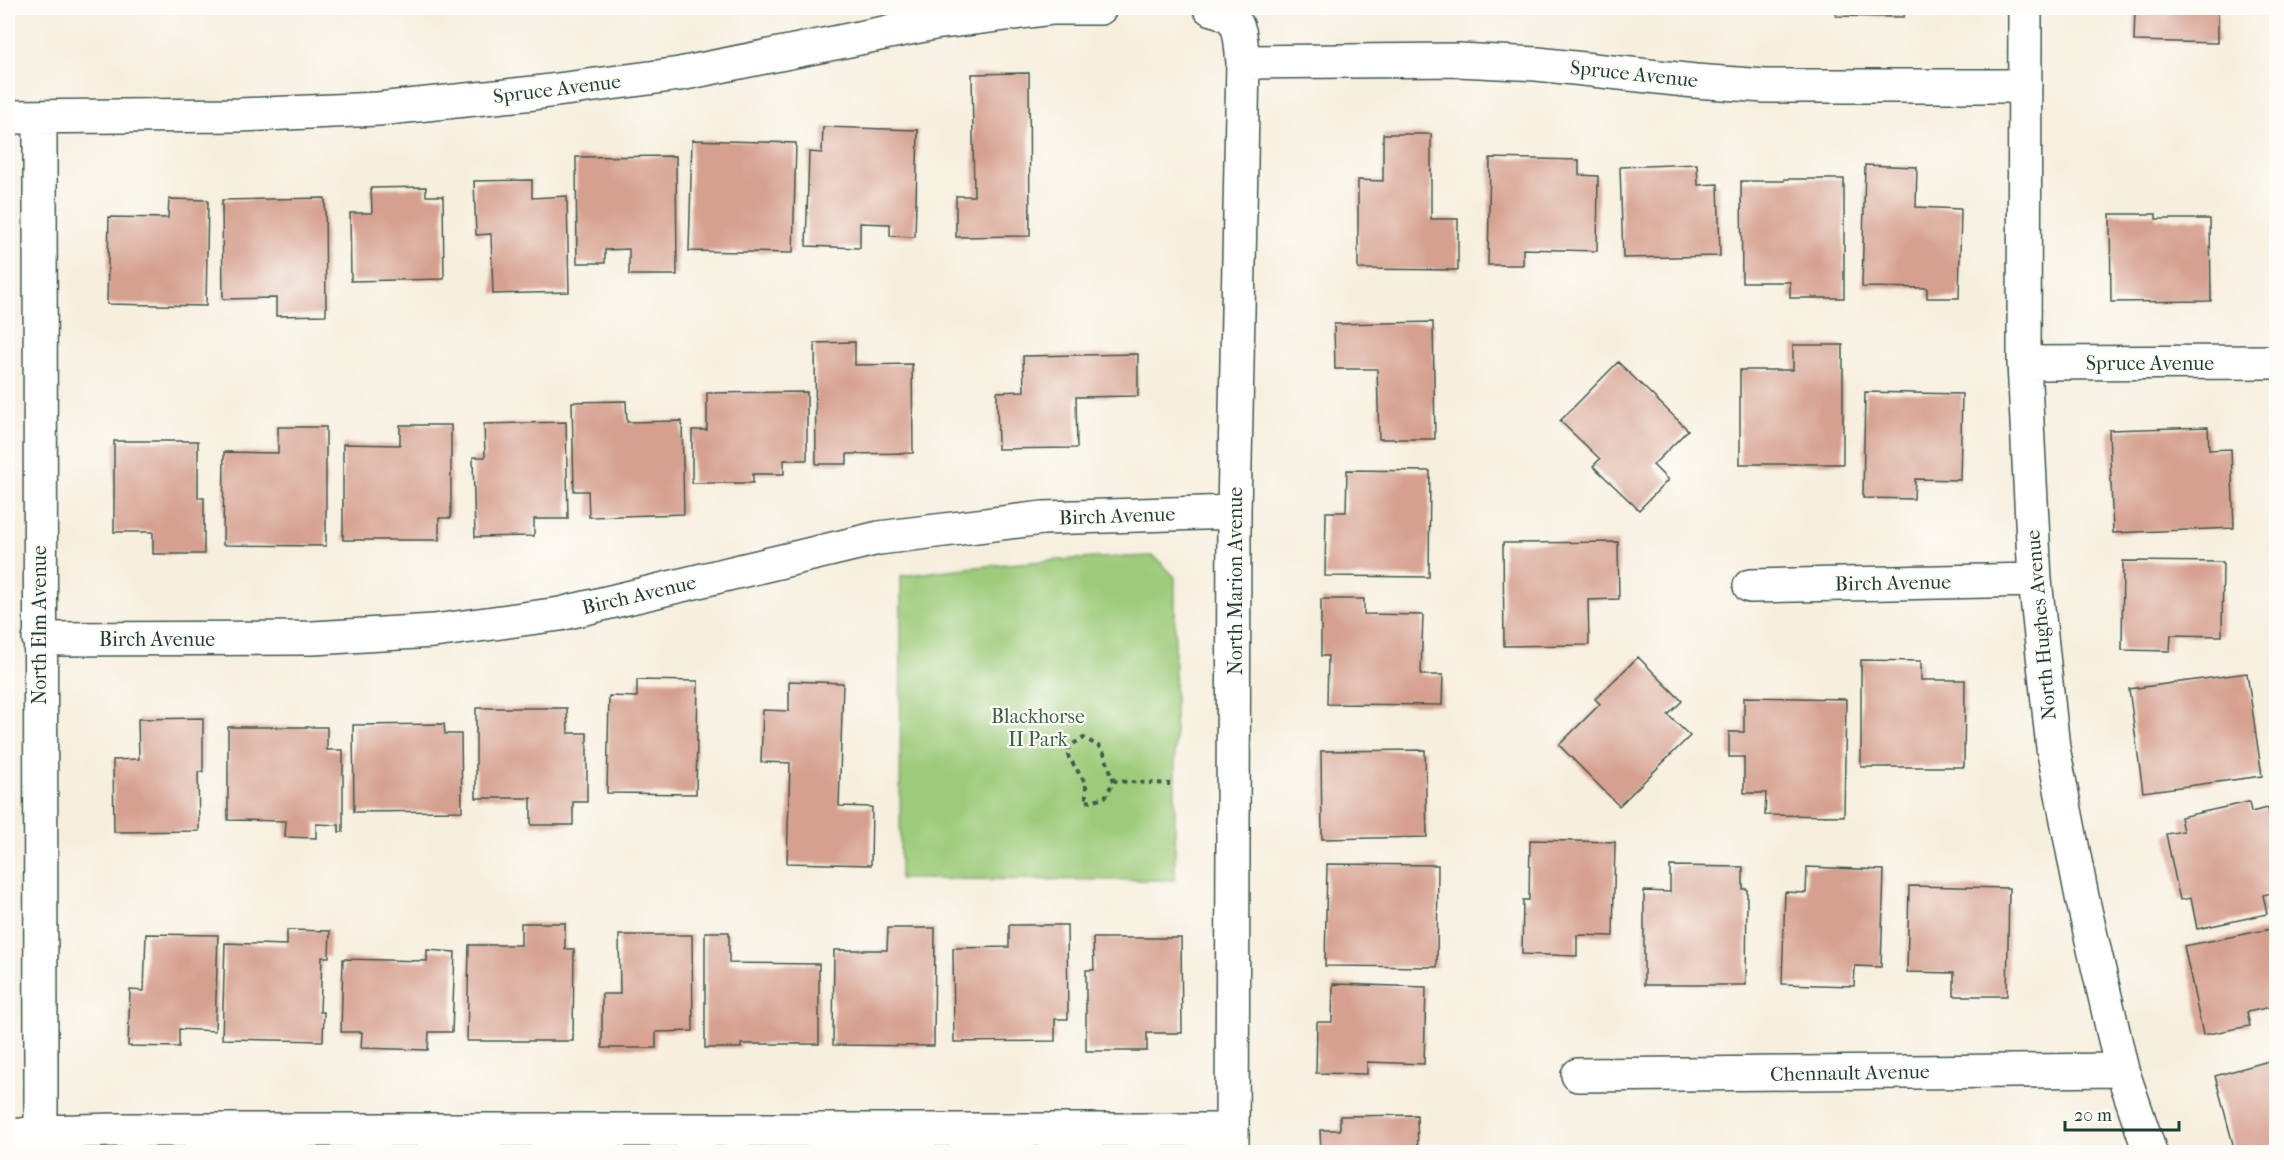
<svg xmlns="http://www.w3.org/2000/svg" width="2284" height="1160" font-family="'IM FELL French Canon',serif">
	<rect width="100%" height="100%" fill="#fdfcf7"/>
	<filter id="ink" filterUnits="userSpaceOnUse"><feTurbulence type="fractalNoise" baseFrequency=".0167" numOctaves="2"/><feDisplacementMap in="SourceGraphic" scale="12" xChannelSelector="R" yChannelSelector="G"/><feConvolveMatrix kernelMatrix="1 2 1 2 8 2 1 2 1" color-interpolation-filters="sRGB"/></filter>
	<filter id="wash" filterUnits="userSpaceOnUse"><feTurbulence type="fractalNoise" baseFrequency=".008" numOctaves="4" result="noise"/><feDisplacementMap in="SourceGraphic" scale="24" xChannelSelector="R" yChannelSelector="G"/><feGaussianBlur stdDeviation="1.35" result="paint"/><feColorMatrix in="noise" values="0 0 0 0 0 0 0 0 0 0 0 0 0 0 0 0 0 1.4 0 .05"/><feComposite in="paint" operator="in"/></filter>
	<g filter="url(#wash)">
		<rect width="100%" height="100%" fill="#f7efde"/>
		<path fill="#9dcb79" stroke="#5e8456" stroke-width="1.5" d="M1154 556 1175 577V880L900 879 901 576C985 564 1069 558 1154 556Z"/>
		<g id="blocks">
			<path fill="#d6a08f" d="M1836 8H1905L1904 17 1836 16Z
				M2135 8H2218V43L2134 41Z
				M1029 73 1030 236 956 237V196H974L972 74Z
				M823 127 918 130 915 237 890 236V224L860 223V248L806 246 809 152 822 153Z
				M1383 134H1431V219H1458V270L1358 269V180L1383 181Z
				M692 140 796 143 793 253 689 251Z
				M676 156 677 275H629V249L605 250V263H577L576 157Z
				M1490 158 1579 160V175L1598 176 1597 251 1523 249V265H1488Z
				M1697 164 1698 185 1718 184 1720 256 1623 258 1620 167Z
				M1865 165 1917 167 1916 207 1961 209 1959 298H1927V288L1862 287Z
				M1784 179H1844V298H1790V282H1742L1741 181H1784Z
				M532 180V198L567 196 569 292 493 294 491 234 476 235 474 181Z
				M426 187V196H443L444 279 351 281 350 213H372L371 188Z
				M325 198 326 315 276 316V298L223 299 222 200Z
				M169 199 208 200 206 306 107 304 109 217 168 218Z
				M2110 214H2156V219H2210L2211 301 2111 302Z
				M1433 322 1435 439H1379L1377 369H1335L1334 324Z
				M855 342V365L912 364 913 453 847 454V464H816L815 343Z
				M1793 345H1843V464H1740V370H1793Z
				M1138 354V396L1076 397 1077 448 998 449 997 392 1024 391 1023 356Z
				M1618 362 1688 430 1653 465 1668 480 1639 510 1593 466 1600 459 1560 421Z
				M807 392V460H784V474H753V483H692V430H707V393Z
				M1865 392 1962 394 1960 480 1915 479 1914 499 1863 498Z
				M626 401 627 422 682 421 684 514 589 517 588 491H574L572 402Z
				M566 422 568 519H534V536L475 537 473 457H485L484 424Z
				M400 425H451V518H439V540H343V444L400 445Z
				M278 427H326V546L223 545 224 452 278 453Z
				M2208 427 2209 450 2231 449 2234 528 2113 533 2109 430Z
				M114 441H198V498H204V554H153V532H114Z
				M1347 470 1430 471 1429 577 1325 576 1326 512H1346Z
				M1618 542 1619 599 1588 600 1589 645 1504 646 1503 543Z
				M2123 561 2223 562 2222 636 2171 635 2170 651 2122 650Z
				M1321 599H1364V614L1423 615 1421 675H1443L1442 705 1327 704 1328 656H1321Z
				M1638 657 1682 701 1668 715 1690 736 1619 806 1559 745 1600 704 1595 699Z
				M1861 660 1921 661V680H1965L1964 767H1861Z
				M2247 673 2262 776 2143 792 2129 689Z
				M637 680 698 681 696 794 607 793 609 696 637 697Z
				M789 681 843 683 839 806 872 807 871 865 787 863 790 763 761 762 763 710 789 711Z
				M1744 697 1846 699 1844 816 1765 815 1766 793H1744V757H1729V732H1744Z
				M476 708H567L568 733H587V802H573V825H531V798H476Z
				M203 718V772H198L199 831 114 832 113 760 139 759 138 719Z
				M444 724 445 734H461L462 811 354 812 353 725Z
				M228 727H327V750H343V832H339V825L316 824V838L285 837 286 821 228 820Z
				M1425 750 1427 837 1322 839 1321 751Z
				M2249 802 2251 812 2268 808 2276 848V892L2263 895 2267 914 2197 929 2191 898 2180 900 2166 834 2183 831 2180 817Z
				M1530 840 1615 842 1613 936 1577 935V956L1522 954 1523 900H1529Z
				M1327 864 1438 865 1437 967 1325 966Z
				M1670 866 1743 867V889H1747L1746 985H1644V891L1670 892Z
				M1807 867 1884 870 1881 967 1855 966 1854 986 1782 984 1785 892 1806 893Z
				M1909 886 2009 888 2007 996H1954V973L1907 972Z
				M521 923H565V949H574L573 1041H467L469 945H521Z
				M1009 925H1067L1068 1019H1055V1041L954 1042 953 948 1009 947Z
				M888 928H935L934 1046 833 1045 834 950H887Z
				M2276 928V1006L2247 1012 2250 1026 2203 1035 2184 946Z
				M287 930 330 931 329 957H322L320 1012H324L323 1041 222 1039 225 943 287 945Z
				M705 932H729V963L819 964V1044H741V1048H705Z
				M146 934 218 935 215 1031 179 1029V1047L128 1046 130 990 144 991Z
				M619 935H692L693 1031 656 1032V1048H602V994H620Z
				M1093 938H1181L1182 1033H1147V1051H1086V970H1094Z
				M427 950 455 952 452 1032H429L428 1050 361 1048 362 1032H341L343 959 427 961Z
				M1333 984 1426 987 1424 1064 1367 1062V1074L1316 1073 1317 1022H1332Z
				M2276 1059V1152H2235L2215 1076Z
				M1417 1115 1418 1152H1321L1320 1130H1340V1116Z"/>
		</g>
	</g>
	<g filter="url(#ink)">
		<use href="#blocks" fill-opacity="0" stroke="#3f584e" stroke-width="1.5"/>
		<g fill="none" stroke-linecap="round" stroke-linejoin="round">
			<defs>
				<path id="street" d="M1210 8C1244 17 1239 32 1243 62L1234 512 1232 1152
					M2025 8 2024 363 2035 580 2053 748 2082 897 2122 1070 2150 1152
					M1243 62 1459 60 1537 64 1695 81 1765 86H2025
					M8 117 239 115 378 109 534 93 680 74 934 23 1053 8H1100
					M40 117 41 1132
					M2024 363 2276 362
					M1750 586 2035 580
					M39 639 313 638 434 631 560 614 879 538 1043 518 1234 512
					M1578 1075 2122 1070
					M8 1137 41 1132 116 1130H1232"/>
			</defs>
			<use href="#street" stroke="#3f584e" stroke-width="36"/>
			<path stroke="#3f584e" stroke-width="4" stroke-dasharray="4.5 4.5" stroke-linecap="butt" d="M1114 781 1102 748 1084 738 1069 746 1068 756 1086 784V802L1105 797 1114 781 1170 784"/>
			<use href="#street" stroke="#fff" stroke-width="33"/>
		</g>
	</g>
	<g text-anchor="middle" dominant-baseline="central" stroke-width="4.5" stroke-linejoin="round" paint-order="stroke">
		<g font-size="20" fill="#1f3d34" stroke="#fdfcf7">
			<text transform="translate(1634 74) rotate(6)">Spruce Avenue</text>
			<text transform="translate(557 89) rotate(-7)">Spruce Avenue</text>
			<text x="2150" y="363">Spruce Avenue</text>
			<text transform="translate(1117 516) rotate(-2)">Birch Avenue</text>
			<text transform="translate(1235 581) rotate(-90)">North Marion Avenue</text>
			<text transform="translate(1893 583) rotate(-1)">Birch Avenue</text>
			<text transform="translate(639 595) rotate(-13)">Birch Avenue</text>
			<text transform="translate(39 625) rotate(-90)">North Elm Avenue</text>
			<text transform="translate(2041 625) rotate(-95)">North Hughes Avenue</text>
			<text x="157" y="639">Birch Avenue</text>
			<text transform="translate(1850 1073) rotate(-1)">Chennault Avenue</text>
		</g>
		<g font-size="20" fill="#3e6045" stroke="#fdfcf7">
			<text x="1038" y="716">Blackhorse<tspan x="1038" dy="23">II Park</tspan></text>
		</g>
	</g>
	<rect width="2284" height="1160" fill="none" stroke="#fdfcf7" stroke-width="30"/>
	<path d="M2065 1121v9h114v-9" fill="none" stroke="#1f3d34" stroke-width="3"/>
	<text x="2074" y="1121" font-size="18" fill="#1f3d34" stroke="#fdfcf7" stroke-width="4.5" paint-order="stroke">20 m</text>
</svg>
